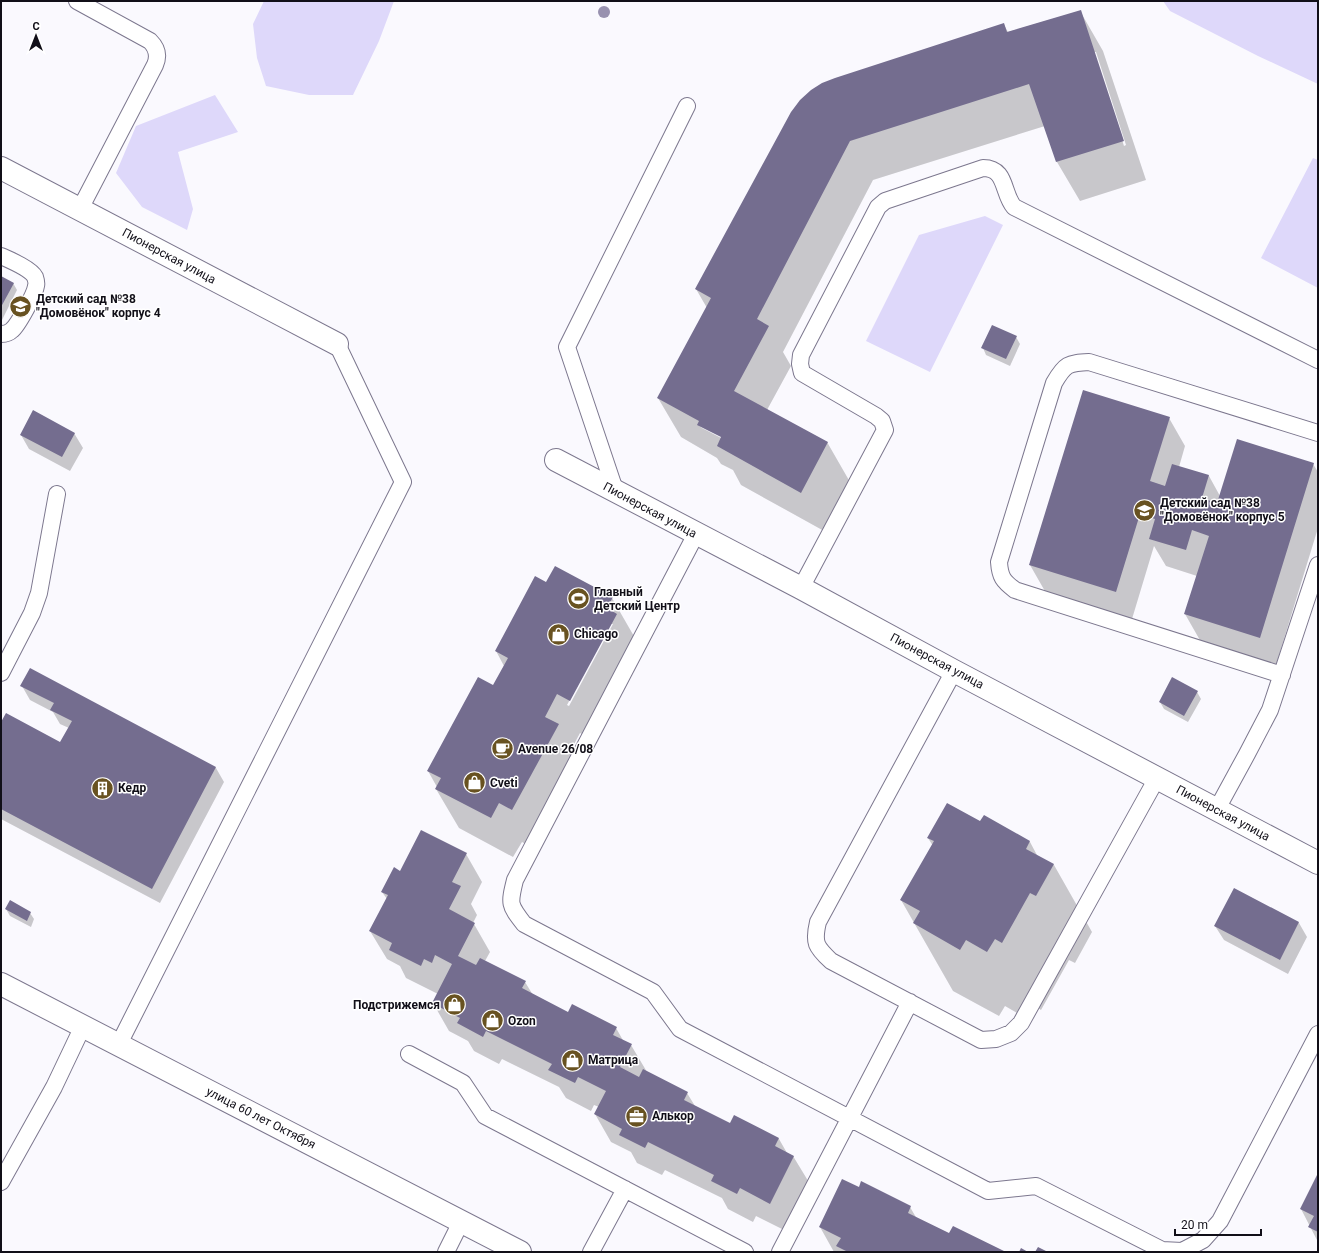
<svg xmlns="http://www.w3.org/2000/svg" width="1319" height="1253" font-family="Roboto,sans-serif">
	<rect width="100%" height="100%" fill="#faf9fe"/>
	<path fill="#ded8fa" d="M264 1H394L379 41 353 95H309L266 86 257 58 253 24Z
		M1163 1H1318V84L1258 56 1170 11Z
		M215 95 238 132 178 152 193 209 187 230 142 207 116 173 136 126Z
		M1313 158 1318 160V288L1261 258Z
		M985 216 1003 225 930 372 866 341 919 235Z"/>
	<path fill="#0003" fill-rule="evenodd" d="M1080 11 1103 51 1146 180 1080 201 1057 162 1045 126 873 180 783 352 791 366 767 410 827 442 850 482 824 531 741 485 733 470 721 464 717 458 681 437 658 398 707 308 696 289 792 113 1004 25 1008 32ZM1094 52H1096L1126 145 1124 146ZM698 425 726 438 725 440 702 428Z
		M1 277 13 283 17 290 2 320Z
		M1016 337 1020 344 1010 366 986 355 983 348Z
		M1169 418 1185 446 1179 467 1209 476 1220 496 1313 464 1318 472V528L1276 665 1201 642 1185 614 1197 576 1166 566 1154 546 1132 619 1046 593 1030 565Z
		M74 433 83 448 70 471 29 449 21 435Z
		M547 584 612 598 635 638 593 740 580 733 572 748 581 764 535 849 522 842 513 857 459 828 436 789 437 787 428 771 494 686 504 666 496 651ZM611 624H613L569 706 567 705Z
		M30 670 216 768 224 782 160 903 1 819V724L61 744 69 728 60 724 53 712 30 700 22 686Z
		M1197 692 1201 699 1188 722 1164 709 1160 702Z
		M980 823 1030 842 1038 857 1054 865 1092 932 1075 963 1069 960 1041 1010 1034 1005 1026 1018 1005 1006 999 1016 953 991 901 900 933 846 928 838Z
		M466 854 482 882 471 904 477 915 473 923 474 924 490 952 485 961 525 982 533 995 568 1013 616 1028 624 1042 631 1045 647 1072 687 1093 695 1106 730 1124 734 1117 779 1139 787 1153 793 1156 810 1184 786 1231 756 1216 753 1222 728 1209 722 1198 665 1170 662 1175 637 1163 631 1152 611 1142 595 1114 599 1107 594 1105 591 1111 566 1098 559 1087 502 1059 499 1064 474 1051 468 1041 449 1031 433 1003 438 994 406 978 400 966 387 959 370 931 387 899 382 892 401 872Z
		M1234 890 1299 923 1307 937 1288 974 1224 940 1215 926Z
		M6 909 30 913 34 919 31 927 10 916Z
		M1318 1176V1242L1301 1209Z
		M859 1188 910 1207 917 1219 950 1235 1003 1252H834L820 1227Z"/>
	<path fill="#746d8f" d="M1081 10 1124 141 1056 162 1029 84 850 141 757 319 769 326 734 391 828 442 801 493 717 446 721 437 697 425 699 421 657 398 711 298 695 289 791 112 800 100 811 90 822 83 835 78 1004 23 1007 32Z
		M1 276 14 283 1 307Z
		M992 325 1017 336 1006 359 981 348Z
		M1083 390 1170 417 1150 481 1165 486 1172 464 1209 475 1202 498 1217 503 1237 439 1314 463 1260 638 1184 614 1209 536 1192 530 1186 550 1149 539 1155 519 1140 514 1116 592 1029 565Z
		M33 410 75 433 62 457 20 435Z
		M555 566 613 597 607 608 617 614 570 701 557 694 545 717 559 724 512 810 499 803 491 818 435 789 441 778 427 771 478 677 493 685 508 658 495 651 535 576 546 582Z
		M30 668 216 767 152 889 1 809V722L6 713 60 742 72 721 50 710 54 703 20 686Z
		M1172 677 1198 691 1184 716 1159 702Z
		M947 803 980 821 984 815 1030 841 1026 849 1054 864 1036 896 1030 893 1002 943 995 939 987 952 966 940 960 950 913 923 920 911 900 900 934 841 927 838Z
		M421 830 467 853 452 882 461 886 449 909 475 923 458 956 476 965 480 958 526 981 522 988 568 1012 572 1004 617 1027 613 1035 632 1044 620 1067 639 1077 643 1069 688 1092 684 1100 730 1123 734 1115 779 1138 775 1146 794 1156 770 1204 740 1188 737 1194 711 1181 714 1175 648 1142 645 1148 619 1135 622 1129 594 1114 606 1091 578 1077 575 1083 548 1070 552 1064 486 1031 483 1037 457 1023 460 1018 432 1003 452 964 435 955 432 963 424 959 421 966 389 950 392 943 369 931 388 895 381 892 394 867 400 871Z
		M1234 888 1299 922 1280 960 1214 926Z
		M10 900 31 912 27 921 5 909Z
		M1318 1173V1232L1308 1227 1314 1216 1300 1209Z
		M842 1179 859 1187 861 1181 911 1206 908 1213 949 1233 953 1226 1004 1251 1003 1252H848L836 1246 841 1238 819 1227Z
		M1038 1247 1048 1252H1035Z
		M1021 1248 1028 1252H1019Z"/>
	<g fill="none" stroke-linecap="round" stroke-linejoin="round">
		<defs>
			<path id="lane" d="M77 1 150 41C157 48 159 56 155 65L80 209
				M1 256C10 260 31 269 35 277 36 280 37 283 36 286 35 294 18 325 12 330 9 333 5 334 1 334
				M616 493 567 347 687 106
				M696 534 515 880C509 904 509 905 524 924L653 992 680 1029 988 1191 1036 1186 1162 1250 1182 1251 1203 1240 1220 1221 1318 1034
				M801 588 885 430 882 421 876 416 802 373 800 364 801 355 878 207 885 201 983 168C1007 168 1002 193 1014 207L1318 360
				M954 671 818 922C813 943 816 947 831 961L981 1040 996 1039 1011 1033 1021 1023 1157 778
				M1 673 32 613 39 593 57 494
				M1282 675 1015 590C1003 581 1000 577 999 562L1054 383C1065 364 1068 363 1089 362L1318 433
				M1217 809 1247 754 1270 710 1318 565
				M119 1044 403 482 337 344
				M409 1054 463 1083 485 1116 745 1252
				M1 1182 54 1087 83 1026
				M446 1252 461 1222
				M591 1252 625 1189
				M780 1252 910 1002"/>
			<path id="street" d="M1 168 337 344
				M556 460 801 588 954 671 1318 863"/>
			<path id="secondary" d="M1 984 520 1252"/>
		</defs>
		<use href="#lane" stroke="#7c778e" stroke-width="18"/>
		<use href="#street" stroke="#7c778e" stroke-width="24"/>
		<use href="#secondary" stroke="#7c778e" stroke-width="24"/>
		<use href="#lane" stroke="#fff" stroke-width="16"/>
		<use href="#street" stroke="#fff" stroke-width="22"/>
		<use href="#secondary" stroke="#fff" stroke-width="22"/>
	</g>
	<circle fill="#9891af" cx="604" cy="12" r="6"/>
	<defs>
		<symbol id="school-disc" viewBox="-11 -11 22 22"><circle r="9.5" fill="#685221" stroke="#fff"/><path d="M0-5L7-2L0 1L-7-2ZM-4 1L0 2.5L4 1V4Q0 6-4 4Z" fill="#fff"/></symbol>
		<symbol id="stadium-disc" viewBox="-11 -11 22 22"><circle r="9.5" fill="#685221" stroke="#fff"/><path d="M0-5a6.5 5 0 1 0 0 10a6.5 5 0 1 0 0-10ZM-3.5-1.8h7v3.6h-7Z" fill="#fff"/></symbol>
		<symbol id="shop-disc" viewBox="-11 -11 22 22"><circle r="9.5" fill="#685221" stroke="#fff"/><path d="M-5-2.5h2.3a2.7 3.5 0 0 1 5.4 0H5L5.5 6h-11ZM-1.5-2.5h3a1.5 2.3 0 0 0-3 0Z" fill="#fff"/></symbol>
		<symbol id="cafe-disc" viewBox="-11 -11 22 22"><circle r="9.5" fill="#685221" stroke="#fff"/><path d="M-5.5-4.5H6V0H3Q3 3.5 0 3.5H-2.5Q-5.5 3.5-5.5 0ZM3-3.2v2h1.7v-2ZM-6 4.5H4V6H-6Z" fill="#fff"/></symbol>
		<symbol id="building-disc" viewBox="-11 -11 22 22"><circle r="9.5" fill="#685221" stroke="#fff"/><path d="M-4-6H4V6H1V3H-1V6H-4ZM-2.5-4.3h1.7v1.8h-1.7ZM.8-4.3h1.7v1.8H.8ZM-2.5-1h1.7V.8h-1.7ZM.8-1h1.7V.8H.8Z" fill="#fff"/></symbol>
		<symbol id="office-disc" viewBox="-11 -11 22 22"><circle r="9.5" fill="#685221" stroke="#fff"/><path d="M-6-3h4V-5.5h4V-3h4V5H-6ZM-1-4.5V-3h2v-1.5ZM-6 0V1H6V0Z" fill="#fff"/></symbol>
	</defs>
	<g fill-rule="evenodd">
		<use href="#school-disc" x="8" y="294" width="25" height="25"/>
		<use href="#school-disc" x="1132" y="498" width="25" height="25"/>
		<use href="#stadium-disc" x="566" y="586" width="25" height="25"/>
		<use href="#shop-disc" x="546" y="622" width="25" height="25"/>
		<use href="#cafe-disc" x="490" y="736" width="25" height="25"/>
		<use href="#shop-disc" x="462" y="770" width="25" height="25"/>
		<use href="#building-disc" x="90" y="776" width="25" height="25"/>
		<use href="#shop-disc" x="442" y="992" width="25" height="25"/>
		<use href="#shop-disc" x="480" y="1008" width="25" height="25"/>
		<use href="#shop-disc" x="560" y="1048" width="25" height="25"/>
		<use href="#office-disc" x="624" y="1104" width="25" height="25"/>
	</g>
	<g text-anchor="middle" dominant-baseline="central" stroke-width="3" stroke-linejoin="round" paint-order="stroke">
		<g font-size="12" fill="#110f18" stroke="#fff">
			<text transform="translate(169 256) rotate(28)">Пионерская улица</text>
			<text transform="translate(650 510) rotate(28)">Пионерская улица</text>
			<text transform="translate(937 661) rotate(28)">Пионерская улица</text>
			<text transform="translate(1223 813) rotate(28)">Пионерская улица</text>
			<text transform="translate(261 1118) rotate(27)">улица 60 лет Октября</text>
		</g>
		<g font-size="12" font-weight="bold" fill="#110f18" stroke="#fff" text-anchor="start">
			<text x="36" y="299">Детский сад №38<tspan x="36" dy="14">"Домовёнок" корпус 4</tspan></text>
			<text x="1160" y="503">Детский сад №38<tspan x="1160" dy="14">"Домовёнок" корпус 5</tspan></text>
			<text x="594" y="592">Главный<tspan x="594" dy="14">Детский Центр</tspan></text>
			<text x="574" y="634">Chicago</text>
			<text x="518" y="749">Avenue 26/08</text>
			<text x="490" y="783">Cveti</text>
			<text x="118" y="788">Кедр</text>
			<text x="440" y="1005" text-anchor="end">Подстрижемся</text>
			<text x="508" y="1021">Ozon</text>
			<text x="588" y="1060">Матрица</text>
			<text x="652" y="1116">Алькор</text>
		</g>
	</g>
	<rect width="1319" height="1253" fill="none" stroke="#110f18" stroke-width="4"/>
	<g transform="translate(36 36)" stroke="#ffffff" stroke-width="3" paint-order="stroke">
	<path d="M0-3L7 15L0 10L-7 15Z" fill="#110f18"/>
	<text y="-6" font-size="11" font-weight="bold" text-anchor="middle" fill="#110f18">С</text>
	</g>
	<path d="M1175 1229v6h86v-6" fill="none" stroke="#110f18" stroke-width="2"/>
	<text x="1181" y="1229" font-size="12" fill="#110f18" stroke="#ffffff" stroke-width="3" paint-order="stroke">20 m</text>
</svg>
